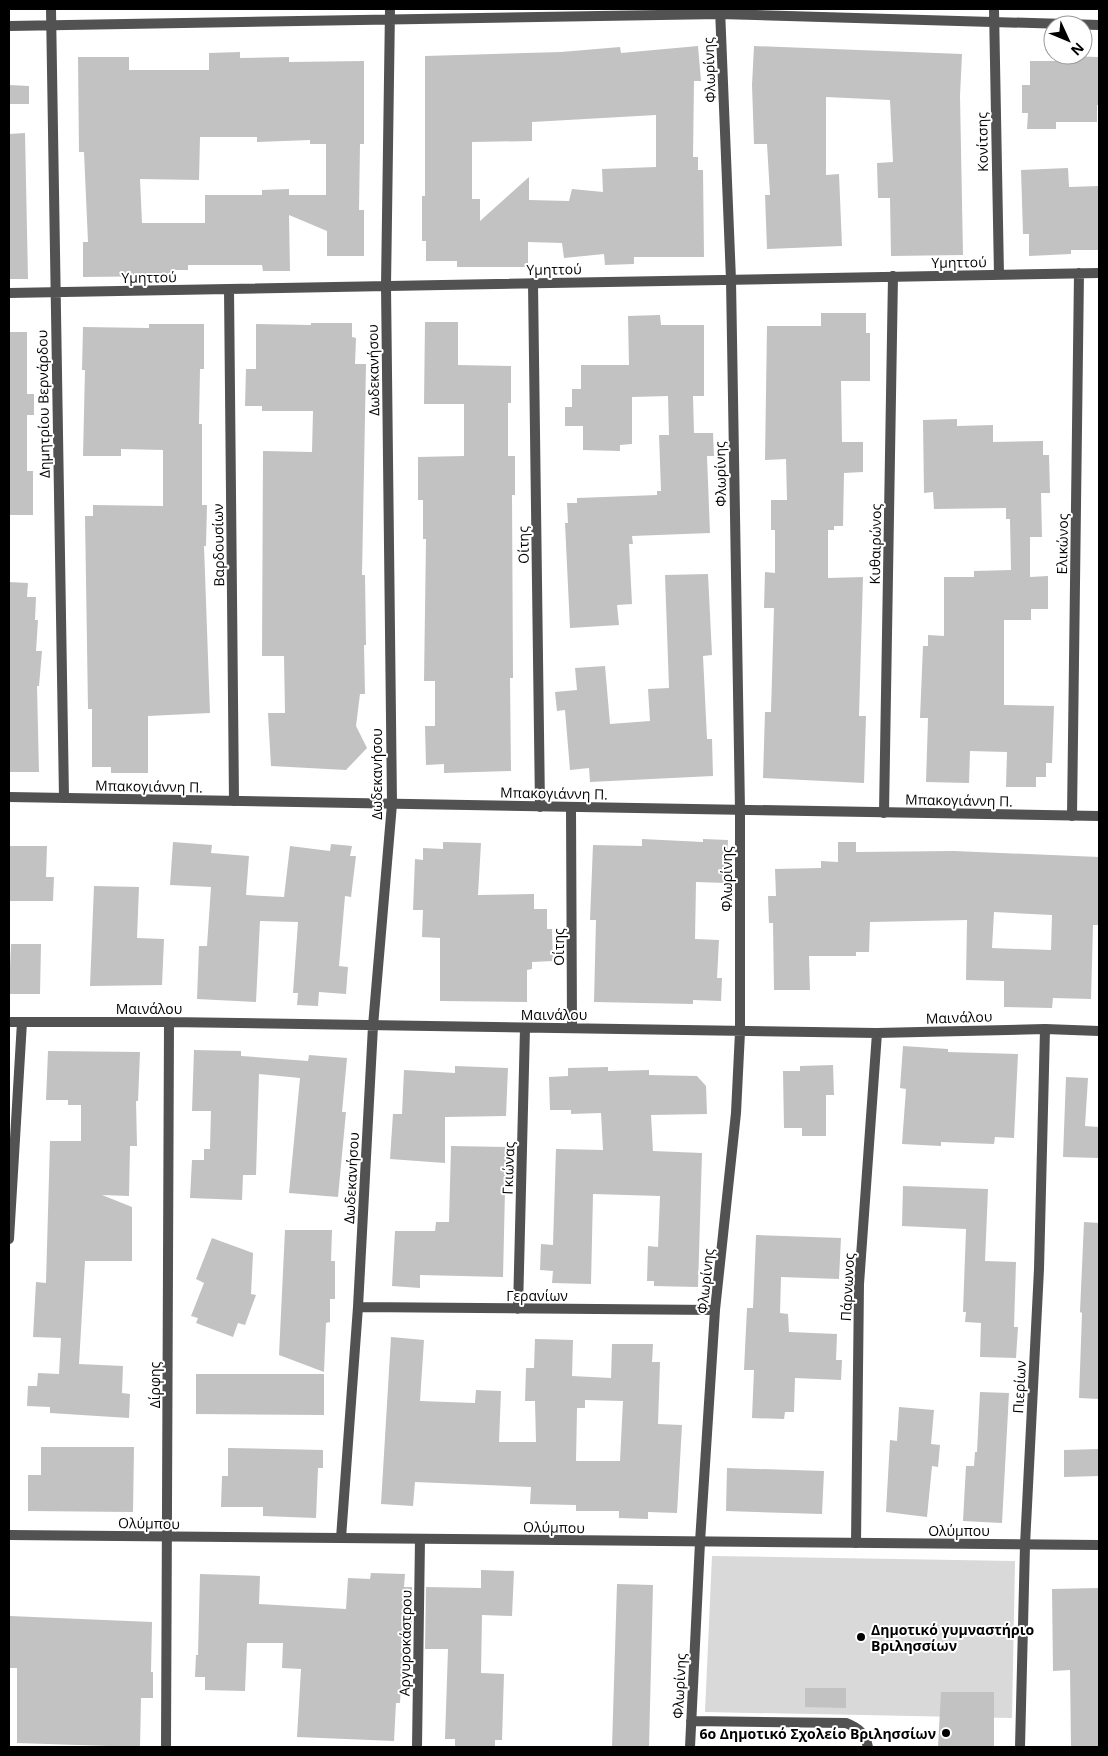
<svg xmlns="http://www.w3.org/2000/svg" width="1108" height="1756" font-family="'Open Sans',sans-serif">
	<rect width="100%" height="100%" fill="#fff"/>
	<path fill="#d9d9d9" d="M712 1556 1015 1561 1012 1718 705 1712Z"/>
	<path fill="#c2c2c2" fill-rule="evenodd" d="M698 46 701 81H694L693 157H698V170H703L704 257H634V264L605 265 604 254 564 258 562 243 528 242V267H457V261H426V241H422V196H425V56L561 52 620 47 621 53ZM656 115V167L602 169 603 192 572 189 569 201 529 200V177L480 221V199H472V142L532 141V122Z
		M754 46 962 54 960 96 963 255 891 256 890 198H878L877 163 893 162 890 100 826 97V175L839 174 842 246 767 249 765 195H770L767 144H754L752 85Z
		M240 52V58L289 57V62L364 61V144H360L359 210H364V256H327V231L289 215 290 271H263L262 265H188V270H173L174 276 83 277V242H88L84 152H79L78 57H129V70H209V53ZM200 137H257V142L310 140V144H326V195H289V189L262 190V195H205V223H142L140 179 199 180Z
		M1068 56 1098 57 1099 105H1097V122H1056V129H1027L1028 113H1022V85H1030V61H1068Z
		M9 85 29 86V104H9Z
		M25 133 28 279H9V134Z
		M1068 168 1069 187 1099 186V250H1071V254L1029 256V234H1023L1021 170Z
		M821 313H866V333H870V381H841L842 442H863V472L844 473 843 526H834V530H828V578L863 577 859 716H866L864 783 763 778 765 712H771L774 608H764L765 572 775 573V530H771V500H787L786 459 765 460 767 326H821Z
		M660 315 661 325H704V396H693L694 433H713L714 456H707L710 533 632 536 633 544H629L632 604 617 605 619 625 570 628 565 523H568L567 503H577V498L657 495V491H661L659 435H669L668 396 632 397V444L620 445V451L583 450V426H565V407H572V389H581V365H629L628 316Z
		M425 322H458V365L511 366V403H508V456H515V495H512L513 678H510L511 771 444 773V764L426 765 425 726H435V681H424L426 539H423V500H418V457L464 456V404H424Z
		M311 323H352V337L356 338 355 364H366L362 575H365L366 645H364L365 694H360L356 726 367 748 346 770 271 766 268 713H285L284 656H262L263 451 312 452 313 411H262V406H245L246 369H256V324L311 325Z
		M149 324H204V369H200L199 424H202V505H207L206 546H204L210 713 148 716V773H111V767H92V709H88L85 516H93V505L163 506V450L121 449V456H83L85 370H82L83 327 149 328Z
		M9 332H27V394H34V415H27V471H33V515H9Z
		M957 419V426L993 425V442L1043 441V455H1049L1050 493H1041L1042 537H1030V577L1048 576V609H1031V620H1004V705L1054 706 1052 763H1046V777H1036V787H1006L1007 752 970 751 969 783 926 782 928 718H920L923 646H928V635L944 636V577H974V571L1011 570 1010 519H1006V508L934 509 933 492 924 493 923 420Z
		M708 574 712 655 703 656 707 739H712L713 776 590 782 589 768 570 770 565 710 557 711 555 692 577 690 575 668 605 666 610 724 650 721 648 689 669 688 665 575Z
		M9 582 28 583 27 597H36L35 620H38L36 651H42L39 686H37L39 772H9Z
		M642 839 703 842V839L728 840 726 883 696 882 695 939 719 940 717 978H722L721 1001 693 1000V1004L594 1002 596 920H590L593 845 642 846Z
		M173 842 212 845 211 853 249 856 246 895 284 897 290 846 330 851 331 844 352 846 350 856H356L351 897 345 896 339 966 348 967 346 994 319 992 318 1006 297 1005 298 993H293L298 922 260 921 256 1002 197 999 199 946H207L211 887 170 885Z
		M443 842 481 843 478 895 534 894V909H547V929H552L553 961 532 962V969L527 970V1002L440 1001V938L422 937 423 910H413L415 859 423 860V848L443 849Z
		M838 842H856V852L954 851 1099 857V925H1093L1091 999 1053 998 1052 1008 1004 1007V981L966 980 967 920 870 922 869 952H856V956H809L810 990H774L773 923H769L768 896H776L775 869 821 868V861L838 862ZM994 912 1052 915 1051 950 992 948Z
		M9 846H47L46 877H54L53 901H9Z
		M94 886 139 887 137 938 164 939 162 985 90 986Z
		M11 944H41L40 994H9Z
		M903 1046 948 1049V1052L1018 1054 1014 1138 995 1137 994 1144 941 1142V1146L902 1144 906 1089 900 1088Z
		M194 1050 241 1051V1056L308 1061 309 1055 347 1058 342 1112H346L338 1197 289 1193 300 1078 259 1074 256 1175H243L242 1200 190 1198 192 1160H204V1149H210L211 1111H192Z
		M48 1051 140 1052 138 1101H136L137 1146H130L129 1196 102 1195 132 1207V1261H85L79 1364 123 1366 122 1393 130 1394 129 1418 50 1413V1407L27 1406 28 1386H37L38 1373 59 1374 61 1338 33 1337 36 1282 46 1283 50 1141H81V1105H68V1100H46Z
		M833 1065 834 1095H826V1136H802V1128H784L783 1071H800V1066Z
		M455 1066 508 1068 506 1116 445 1117V1163L390 1159 393 1114H402L404 1070 455 1073Z
		M608 1067V1071L649 1070V1075L697 1076 706 1086 707 1114 651 1115 653 1151 702 1153 698 1287 654 1286V1281H647L648 1246 658 1247 660 1196 593 1194 591 1284 552 1283 553 1271 540 1270 541 1244 553 1245 556 1149 603 1150 601 1113 571 1114V1110H550L549 1077 568 1076V1068Z
		M1066 1077 1088 1078 1085 1126 1099 1127V1158L1063 1157Z
		M451 1146 506 1147 503 1277 420 1275V1288L392 1286 395 1231H435L436 1222H449Z
		M903 1186 988 1189 985 1261 1016 1262 1014 1327H1018L1016 1358 980 1357 981 1323 965 1322 966 1312H963L966 1229 902 1226Z
		M1084 1222 1099 1223V1399L1079 1398 1082 1313 1080 1312Z
		M285 1230H332L331 1261H335V1299H330V1322L326 1323 324 1372 279 1355Z
		M756 1235 841 1238 839 1279 781 1277 780 1313 788 1314 789 1332 837 1334 836 1360H842L841 1380 795 1378 794 1412H785L784 1419 752 1418 754 1370H744L747 1308H753Z
		M212 1238 253 1253 251 1294 256 1295 245 1325 238 1323 233 1337 196 1323 198 1318 191 1316 204 1283 196 1279Z
		M391 1337 424 1340 420 1401 475 1403 476 1390 501 1391 499 1442H536L535 1401H525L526 1368H534L535 1339 573 1340 572 1376 611 1378 612 1344H653L652 1362H660L658 1424 682 1425 677 1513 648 1512V1519L619 1518V1511H576V1505L530 1504 531 1487 415 1482 413 1506 381 1504ZM585 1400 623 1401 620 1461H576L577 1408H585Z
		M196 1374H324V1415L196 1414Z
		M980 1392 1009 1393 1002 1523 963 1521 966 1466H974L975 1452H977Z
		M899 1407 934 1410 931 1444 940 1445 938 1467 932 1466 927 1517 886 1512 890 1440 897 1441Z
		M41 1447H134L133 1512 28 1511V1475H41Z
		M228 1448 323 1450V1468H318L316 1518 263 1516V1507H221L222 1476H228Z
		M1099 1449V1476L1064 1477V1450Z
		M727 1468 824 1471 822 1514 726 1511Z
		M481 1570 514 1571 512 1616 482 1615 481 1673 504 1674 502 1740H495V1747H455V1739H445L448 1649H425L426 1587 481 1588Z
		M371 1573 405 1574 404 1587H412V1649H403L400 1703H396L394 1741 297 1737 301 1669 282 1668 283 1643H247L245 1691 205 1690V1677H195L196 1655H198L200 1574 260 1576 259 1604 346 1609 348 1578 370 1579Z
		M617 1584 653 1585 649 1747H612Z
		M1099 1588V1747H1071L1070 1670 1053 1671 1052 1589Z
		M10 1616 152 1622 151 1672H153V1698H141L140 1747 17 1743V1668H9Z
		M805 1688H846V1708L805 1707Z
		M941 1692H994V1747H938Z"/>
	<g fill="none" stroke-linecap="round" stroke-linejoin="round">
		<path stroke="#525252" stroke-width="10" d="M51 9 64 798
			M994 9 999 275
			M9 26 720 14 1099 25
			M533 283 540 807
			M229 289 234 801
			M9 293 1099 273
			M571 807 572 1027
			M884 813 893 276
			M1072 816 1079 273
			M9 1022H169L877 1033 1045 1029 1099 1031
			M9 1239 22 1022
			M358 1307 715 1310
			M518 1309 525 1028
			M341 1538 358 1307 373 1026 392 804 386 286 390 9
			M856 1543 859 1284 877 1033
			M691 1721 846 1723C859 1728 865 1734 868 1747
			M166 1747 169 1022
			M417 1747 420 1539
			M690 1747 700 1542 715 1310 736 1113 740 1032V810L731 280 720 9
			M1020 1747 1025 1545 1039 1269 1045 1029"/>
		<path stroke="#525252" stroke-width="10" d="M9 797 1099 816
			M9 1535 1099 1545"/>
	</g>
	<g fill="#000" stroke="#fff" stroke-width="2">
		<circle cx="861" cy="1637" r="5"/>
		<circle cx="946" cy="1733" r="5"/>
	</g>
	<g text-anchor="middle" dominant-baseline="central" stroke-width="4" stroke-linejoin="round" paint-order="stroke">
		<g font-size="14" fill="#000" stroke="#fff">
			<text transform="translate(709 70) rotate(-92)">Φλωρίνης</text>
			<text transform="translate(982 142) rotate(-91)">Κονίτσης</text>
			<text transform="translate(959 262) rotate(-1)">Υμηττού</text>
			<text transform="translate(554 269) rotate(-1)">Υμηττού</text>
			<text transform="translate(149 277) rotate(-1)">Υμηττού</text>
			<text transform="translate(373 370) rotate(-91)">Δωδεκανήσου</text>
			<text transform="translate(43 404) rotate(-91)">Δημητρίου Βερνάρδου</text>
			<text transform="translate(720 474) rotate(-91)">Φλωρίνης</text>
			<text transform="translate(875 544) rotate(-89)">Κυθαιρώνος</text>
			<text transform="translate(1062 544) rotate(-89)">Ελικώνος</text>
			<text transform="translate(218 545) rotate(-91)">Βαρδουσίων</text>
			<text transform="translate(523 545) rotate(-91)">Οίτης</text>
			<text transform="translate(376 774) rotate(-90)">Δωδεκανήσου</text>
			<text transform="translate(149 786) rotate(1)">Μπακογιάννη Π.</text>
			<text transform="translate(554 793) rotate(1)">Μπακογιάννη Π.</text>
			<text transform="translate(959 800) rotate(1)">Μπακογιάννη Π.</text>
			<text transform="translate(726 879) rotate(-90)">Φλωρίνης</text>
			<text transform="translate(558 947) rotate(-90)">Οίτης</text>
			<text x="149" y="1008">Μαινάλου</text>
			<text x="554" y="1014">Μαινάλου</text>
			<text transform="translate(959 1017) rotate(-2)">Μαινάλου</text>
			<text transform="translate(508 1168) rotate(-88)">Γκιώνας</text>
			<text transform="translate(351 1178) rotate(-87)">Δωδεκανήσου</text>
			<text transform="translate(705 1281) rotate(-84)">Φλωρίνης</text>
			<text transform="translate(847 1287) rotate(-87)">Πάρνωνος</text>
			<text x="537" y="1295">Γερανίων</text>
			<text transform="translate(154 1385) rotate(-90)">Δίρφης</text>
			<text transform="translate(1019 1387) rotate(-87)">Πιερίων</text>
			<text transform="translate(149 1523) rotate(1)">Ολύμπου</text>
			<text transform="translate(554 1527) rotate(1)">Ολύμπου</text>
			<text x="959" y="1530">Ολύμπου</text>
			<text transform="translate(405 1643) rotate(-89)">Αργυροκάστρου</text>
			<text transform="translate(679 1686) rotate(-87)">Φλωρίνης</text>
		</g>
		<g font-size="14" font-weight="bold" fill="#000" stroke="#fff" text-anchor="start">
			<text x="871" y="1629">Δημοτικό γυμναστήριο<tspan x="871" dy="16">Βριλησσίων</tspan></text>
			<text x="936" y="1733" text-anchor="end">6ο Δημοτικό Σχολείο Βριλησσίων</text>
		</g>
	</g>
	<rect width="1108" height="1756" fill="none" stroke="#000000" stroke-width="20"/>
	<g transform="translate(1068 40) rotate(134)"><circle r="24" fill="#ffffff" stroke="#999999"/>
	<path d="M0-4L9 19L0 12L-9 19Z" fill="#000000"/>
	<text y="-8" font-size="14" font-weight="bold" text-anchor="middle" fill="#000000">N</text>
	</g>
</svg>
